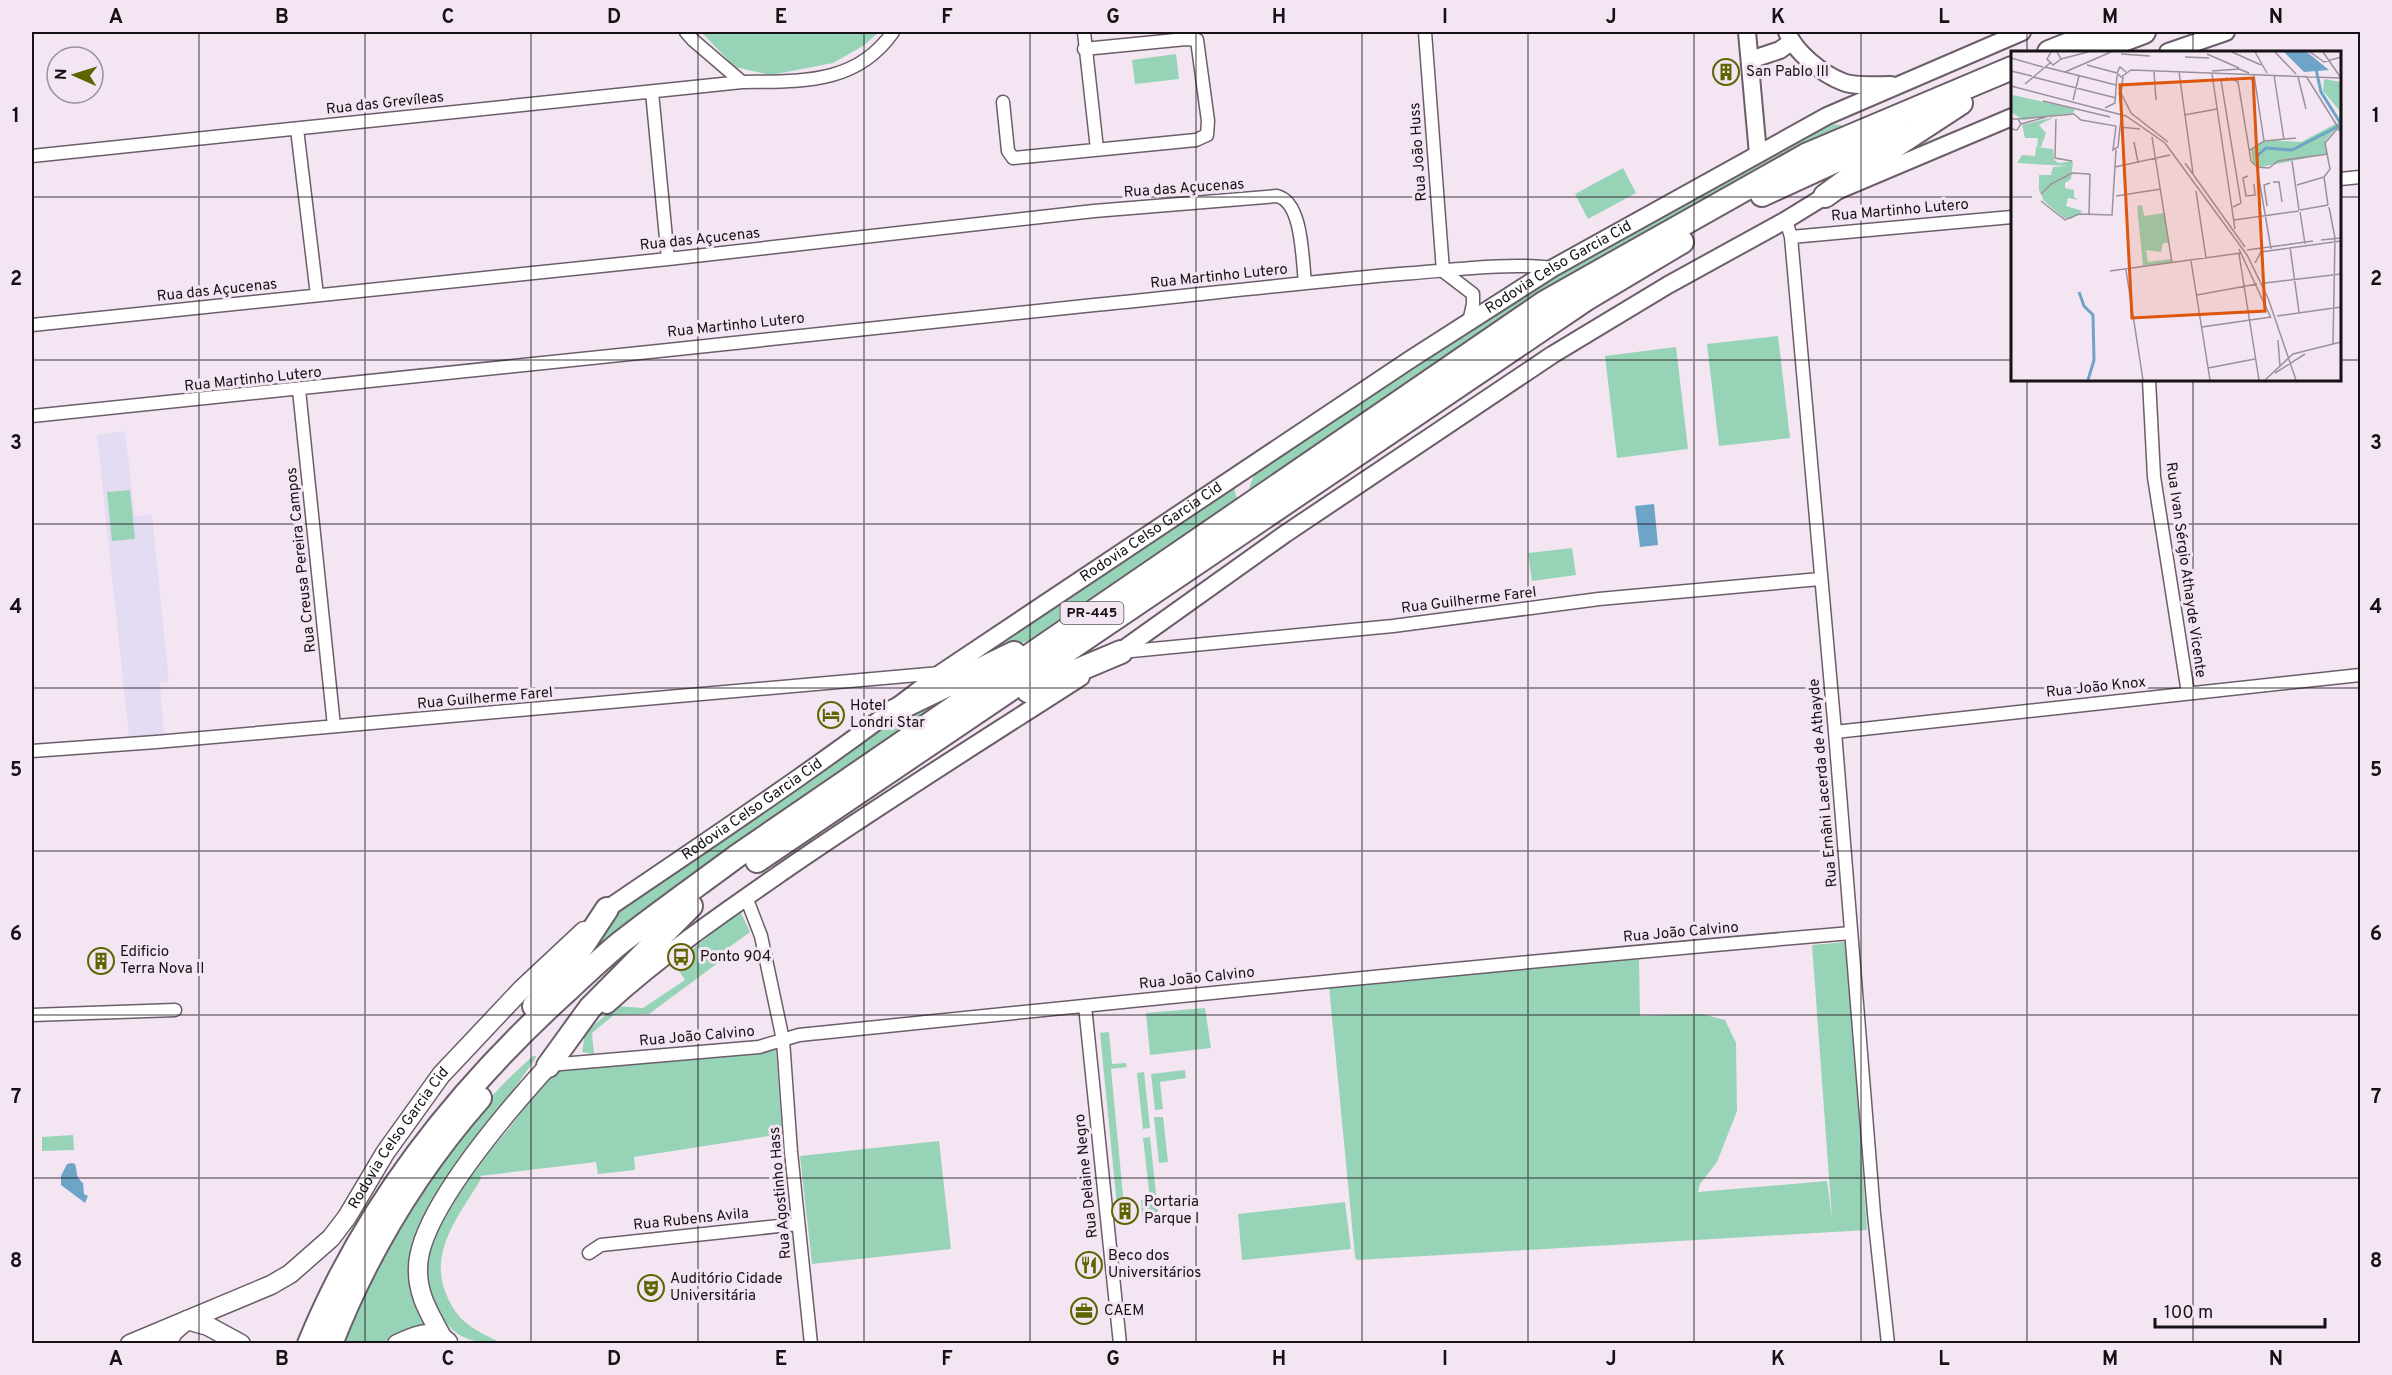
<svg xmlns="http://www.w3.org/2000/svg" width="2392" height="1375" font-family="Overpass,sans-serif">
	<rect width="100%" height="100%" fill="#f4e5f3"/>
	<path fill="#e4dcf2" d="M125 431 135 516 152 514 169 682 160 683 164 734 129 737 97 435Z"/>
	<path fill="#97d4b7" d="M701 32H879L863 46 833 63 771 75 735 67Z
		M1176 54 1179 79 1135 84 1132 60Z
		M1829 124 1841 125 1849 131 1250 492V485L1255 473 1395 379 1554 276 1711 188 1713 192V188Z
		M1623 168 1636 193 1588 219 1575 194Z
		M1778 336 1790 438 1719 446 1707 344Z
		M1676 347 1688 449 1617 458 1605 356Z
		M1234 488 1239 506 1042 636 1013 646 996 648Z
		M130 490 135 539 112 541 107 492Z
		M1572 548 1576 575 1532 581 1528 553Z
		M983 672 570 977 607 922 643 893 747 820 926 701Z
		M740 911 750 932 724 951 726 957 649 1014 614 1015 592 1033 594 1054 582 1052 585 1033 616 1006 643 1008 685 980 674 964Z
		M1846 942 1867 1230 1357 1260 1355 1257 1329 986 1639 959 1640 1016 1702 1014 1725 1020 1736 1043 1737 1111 1717 1162 1700 1184 1698 1192 1827 1181 1832 1218 1812 945Z
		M1205 1008 1211 1048 1150 1055 1146 1013Z
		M1109 1032 1112 1064 1126 1063 1127 1067 1111 1069 1124 1206H1117L1100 1033Z
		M776 1050 782 1134 634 1157 635 1170 598 1174 596 1162 480 1176 481 1179C460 1214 427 1253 447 1296 451 1306 457 1315 465 1322 476 1331 489 1337 501 1343 472 1343 455 1339 439 1313 398 1246 475 1171 514 1122 527 1105 539 1087 551 1070Z
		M533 1056H536L535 1059 443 1190 423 1224 430 1326 410 1331 380 1343 342 1344C390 1239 445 1132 533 1056Z
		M1185 1070 1186 1078 1160 1082 1163 1109 1155 1110 1151 1074Z
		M1144 1072 1150 1128 1143 1129 1137 1073Z
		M1163 1117 1168 1162 1159 1163 1154 1117Z
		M73 1135 74 1150 42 1151V1137Z
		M1150 1137 1158 1213 1142 1215 1141 1200 1150 1199 1143 1138Z
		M939 1141 951 1249 812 1264 800 1156Z
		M1345 1202 1351 1249 1242 1260 1238 1214Z"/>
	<path fill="#6da4c7" d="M1654 504 1658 545 1640 547 1635 506Z
		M72 1163 75 1164C78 1173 75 1177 83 1183L84 1194 88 1196 85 1203 61 1185V1176L67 1164Z"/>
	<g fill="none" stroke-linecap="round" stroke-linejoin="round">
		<defs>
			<path id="minor" d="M686 32 693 40 742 82
				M1084 32 1097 149
				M1425 32 1443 271
				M652 92 668 259
				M1003 102 1008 151 1013 158 1196 140 1207 135 1208 121 1197 40 1186 39 1084 49
				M297 129 317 295
				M32 156 742 82C801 81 856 85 893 32
				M2340 179 2360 177
				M1786 220 1791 237 1835 732 1874 1214 1888 1344
				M1791 237 2012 217
				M1443 271 1473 294V304L1469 322
				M32 325 668 259 1094 211 1277 196C1303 202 1302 260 1305 282
				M2149 380 2154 477 2188 693
				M299 390 334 726
				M32 416C386 382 740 341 1094 305 1196 295 1297 283 1400 274 1446 271 1507 262 1553 268
				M1121 652 1393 626 1599 599 1820 579
				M1835 732 2360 675
				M32 751 156 742 940 673
				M746 897 761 936 783 1040 791 1152 811 1344
				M1085 1006 1120 1344
				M32 1015 175 1010
				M549 1065 759 1047 799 1035C1150 999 1500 963 1851 933
				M589 1253 601 1245 798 1224"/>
			<g id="tertiary">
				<path d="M1747 32 1758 154"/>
				<path d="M1787 32C1795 52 1822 74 1843 82 1856 87 1876 85 1891 85"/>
				<path d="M2168 52 2226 32"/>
				<path d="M1750 60 1780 50 1791 42"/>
				<path d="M1111 658 1285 534 1552 355 1668 285 1786 220 1825 196 2012 117"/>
				<path id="s1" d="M607 909C720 832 833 757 941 673L1411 359 1553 268 1827 116 2022 32"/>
				<path d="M607 1005C663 954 726 911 788 868 884 802 983 740 1081 677"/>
			</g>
			<g id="secondary">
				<path d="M442 1337C430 1314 417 1295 418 1268 418 1213 510 1108 548 1066"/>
				<path id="s2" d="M130 1344 271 1285 290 1274 331 1238 347 1217 385 1153 441 1075 522 989 584 931"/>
				<path d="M167 1344 173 1332 187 1320 208 1326 241 1344"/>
				<path d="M397 1344C414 1336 433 1327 448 1342"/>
			</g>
			<path id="motorway" d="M2049 52 2099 32
				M2091 52 2144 32
				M1762 195 1901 131
				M1825 196 1880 156 1961 103
				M1028 691 1121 652
				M890 713 1014 653
				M757 861 1588 298 1682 242
				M534 1006 584 944 607 909
				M548 1066 590 1008 691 906
				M309 1344C366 1204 459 1088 570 988 586 973 603 957 620 943 658 913 698 885 737 856L1545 302 1806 155 2012 68
				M331 1344C366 1254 416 1171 480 1098"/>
		</defs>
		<use href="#minor" stroke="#6b5e6a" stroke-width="15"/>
		<use href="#tertiary" stroke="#6b5e6a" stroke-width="20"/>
		<use href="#secondary" stroke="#6b5e6a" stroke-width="21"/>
		<use href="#motorway" stroke="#6b5e6a" stroke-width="26"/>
		<use href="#minor" stroke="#fff" stroke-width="12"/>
		<use href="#tertiary" stroke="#fff" stroke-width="16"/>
		<use href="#secondary" stroke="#fff" stroke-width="18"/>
		<use href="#motorway" stroke="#fff" stroke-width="22"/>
	</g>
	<path fill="none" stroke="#161116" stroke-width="1.5" stroke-opacity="0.55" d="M199 32V1344M365 32V1344M531 32V1344M698 32V1344M864 32V1344M1030 32V1344M1196 32V1344M1362 32V1344M1528 32V1344M1694 32V1344M1861 32V1344M2027 32V52M2193 32V52M32 197H2012M2340 197H2360M32 360H2012M2340 360H2360M2027 380V1344M2193 380V1344M32 524H2360M32 688H2360M32 851H2360M32 1015H2360M32 1178H2360"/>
	<defs>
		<symbol id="building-ring" viewBox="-11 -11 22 22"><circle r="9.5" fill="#f4e5f3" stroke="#5d6400" stroke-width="1.5"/><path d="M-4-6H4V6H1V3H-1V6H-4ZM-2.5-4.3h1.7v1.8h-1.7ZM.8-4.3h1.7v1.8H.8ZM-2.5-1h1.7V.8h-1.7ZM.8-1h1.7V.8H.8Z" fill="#5d6400"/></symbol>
		<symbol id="hotel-ring" viewBox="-11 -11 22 22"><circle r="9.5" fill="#f4e5f3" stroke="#5d6400" stroke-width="1.5"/><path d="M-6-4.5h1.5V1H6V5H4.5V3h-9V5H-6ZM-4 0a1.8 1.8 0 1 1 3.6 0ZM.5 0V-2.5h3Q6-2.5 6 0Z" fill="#5d6400"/></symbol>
		<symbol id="bus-ring" viewBox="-11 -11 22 22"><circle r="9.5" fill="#f4e5f3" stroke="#5d6400" stroke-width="1.5"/><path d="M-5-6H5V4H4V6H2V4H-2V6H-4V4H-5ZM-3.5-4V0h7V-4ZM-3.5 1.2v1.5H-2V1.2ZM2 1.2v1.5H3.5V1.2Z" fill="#5d6400"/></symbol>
		<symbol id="restaurant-ring" viewBox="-11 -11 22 22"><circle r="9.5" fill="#f4e5f3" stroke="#5d6400" stroke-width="1.5"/><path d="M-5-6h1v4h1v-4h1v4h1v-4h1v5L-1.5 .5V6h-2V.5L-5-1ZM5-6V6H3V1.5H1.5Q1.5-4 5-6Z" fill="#5d6400"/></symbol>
		<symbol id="theatre-ring" viewBox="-11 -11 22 22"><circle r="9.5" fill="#f4e5f3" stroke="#5d6400" stroke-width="1.5"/><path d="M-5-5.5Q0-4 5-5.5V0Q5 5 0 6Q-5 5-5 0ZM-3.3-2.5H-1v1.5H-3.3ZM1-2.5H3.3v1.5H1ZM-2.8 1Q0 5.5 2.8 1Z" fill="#5d6400"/></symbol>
		<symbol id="office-ring" viewBox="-11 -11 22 22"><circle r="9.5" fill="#f4e5f3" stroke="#5d6400" stroke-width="1.5"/><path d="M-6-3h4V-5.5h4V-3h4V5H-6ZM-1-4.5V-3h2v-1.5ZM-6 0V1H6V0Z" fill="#5d6400"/></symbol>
	</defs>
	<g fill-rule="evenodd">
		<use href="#building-ring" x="1711" y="57" width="30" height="30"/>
		<use href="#hotel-ring" x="816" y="700" width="30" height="30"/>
		<use href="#bus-ring" x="666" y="942" width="30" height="30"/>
		<use href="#building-ring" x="86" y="946" width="30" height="30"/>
		<use href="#building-ring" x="1110" y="1196" width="30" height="30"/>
		<use href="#restaurant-ring" x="1074" y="1250" width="30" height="30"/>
		<use href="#theatre-ring" x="636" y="1273" width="30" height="30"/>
		<use href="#office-ring" x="1069" y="1296" width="30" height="30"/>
	</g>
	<g text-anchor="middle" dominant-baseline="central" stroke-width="6" stroke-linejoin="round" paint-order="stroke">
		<rect fill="#f4e5f3" stroke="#595158" stroke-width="1.5" x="1060.5" y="602" width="63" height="22" rx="4.5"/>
		<g font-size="14" font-weight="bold" fill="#161116">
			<text x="1092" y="613">PR-445</text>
		</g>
		<g font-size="15" fill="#161116" stroke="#f4e5f3" text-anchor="start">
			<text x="1746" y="72">San Pablo III</text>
			<text x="850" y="706">Hotel<tspan x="850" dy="17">Londri Star</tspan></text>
			<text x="120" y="952">Edificio<tspan x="120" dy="17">Terra Nova II</tspan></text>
			<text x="700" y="957">Ponto 904</text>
			<text x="1144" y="1202">Portaria<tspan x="1144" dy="17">Parque I</tspan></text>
			<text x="1108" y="1256">Beco dos<tspan x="1108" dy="17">Universitários</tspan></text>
			<text x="670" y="1279">Auditório Cidade<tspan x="670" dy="17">Universitária</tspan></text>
			<text x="1104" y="1311">CAEM</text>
		</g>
		<g font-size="15" fill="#161116" stroke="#f4e5f3">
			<text transform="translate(385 104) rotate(-6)">Rua das Grevíleas</text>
			<text transform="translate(1419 152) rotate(-94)">Rua João Huss</text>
			<text transform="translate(1184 189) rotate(-4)">Rua das Açucenas</text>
			<text transform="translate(1900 211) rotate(-5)">Rua Martinho Lutero</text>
			<text transform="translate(700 240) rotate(-6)">Rua das Açucenas</text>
			<text stroke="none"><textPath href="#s1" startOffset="1148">Rodovia Celso Garcia Cid</textPath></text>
			<text transform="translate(1219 277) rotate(-6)">Rua Martinho Lutero</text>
			<text transform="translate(217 291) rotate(-6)">Rua das Açucenas</text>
			<text transform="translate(736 326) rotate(-6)">Rua Martinho Lutero</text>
			<text transform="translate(253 380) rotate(-6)">Rua Martinho Lutero</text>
			<text stroke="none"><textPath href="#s1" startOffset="662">Rodovia Celso Garcia Cid</textPath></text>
			<text transform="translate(302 560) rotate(-96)">Rua Creusa Pereira Campos</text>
			<text transform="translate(2185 570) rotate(82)">Rua Ivan Sérgio Athayde Vicente</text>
			<text transform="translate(1469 601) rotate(-7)">Rua Guilherme Farel</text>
			<text transform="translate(2096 688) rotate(-6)">Rua João Knox</text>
			<text transform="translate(485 699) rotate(-5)">Rua Guilherme Farel</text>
			<text transform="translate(1824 783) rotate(-95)">Rua Ernâni Lacerda de Athayde</text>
			<text stroke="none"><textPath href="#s1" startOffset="176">Rodovia Celso Garcia Cid</textPath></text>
			<text transform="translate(1681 933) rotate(-5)">Rua João Calvino</text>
			<text transform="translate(1197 979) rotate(-6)">Rua João Calvino</text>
			<text transform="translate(697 1037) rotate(-5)">Rua João Calvino</text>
			<text stroke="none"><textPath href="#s2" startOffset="350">Rodovia Celso Garcia Cid</textPath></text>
			<text transform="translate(1087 1176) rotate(-96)">Rua Delaine Negro</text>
			<text transform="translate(781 1193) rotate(-95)">Rua Agostinho Hass</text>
			<text transform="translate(691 1220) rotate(-6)">Rua Rubens Avila</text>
		</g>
	</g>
	<g transform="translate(2011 51)">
		<rect width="330" height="330" fill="#f4e5f3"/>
		<path d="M313 28 330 31V82L324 78 314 90 316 103 250 116 242 112 240 99 245 93 259 89 290 91 328 71V59L312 40ZM2 44 64 58 62 62 12 69 0 61ZM43 66 28 74 35 82 30 96H26L27 87H14L11 74ZM25 96 42 98 43 109 48 112 62 110 60 128 54 132V137L63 139V146L67 149 57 147 55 155 72 160 60 168 53 167 33 150 28 139V124H40L42 116 56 115 6 112 11 104 24 105ZM131 154 133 165 153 162 157 192H152L150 201 135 199 137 211 160 208V212L132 215 126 155Z" fill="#97d4b7"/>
		<path d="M273 1H296L318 19 293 21Z" fill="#6da4c7"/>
		<path fill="none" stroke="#6da4c7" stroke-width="3" d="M305 18 310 41 330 73M246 105 255 97 281 99 330 74M68 241 73 255 82 264 83 309 77 329"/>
		<path fill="none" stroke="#9b909b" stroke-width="1.5" d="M40 1 36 8 42 14 50 8 46 1M221 1 250 14M244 1 256 22M264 1 285 23M299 1 313 11 330 6M312 1 330 27M110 3 139 5M196 3 228 17M174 6 198 7M0 7 32 16M50 8 77 1M76 14 106 22M34 16 105 34M0 20 21 25M201 20 228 18 238 22M54 21 100 1M115 21 109 16 106 22 110 26 120 19 330 27M143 21 145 49M168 21 182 122M201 23 224 178M243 24 253 90M263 24 273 89M295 25 330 81M22 26 105 47M112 26 110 42 120 62 157 91M287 26 295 58M217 27 210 29 230 152 222 156M220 27 227 31 240 110 246 116 258 117M14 33 39 12M0 35 115 65 154 92 236 204 257 247 285 329M108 41 111 63 109 76M62 49 68 25M32 50 99 66M94 57 104 52 106 24M63 63 70 69 105 75 102 99 107 96 109 76M173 64 206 58M0 68H7L10 73 6 79 0 78M7 68 63 63M45 68 44 107 61 110M10 73 35 66M109 76 129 78M141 86 161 212M123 91 127 111M239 99 253 90 285 87M281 110 288 159M174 112 234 196M104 116 159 104M246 116 260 198M258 117 267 110 317 103M237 125 232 127 235 145 244 144 243 133M262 131H268L271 151M286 134 313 126M185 140 195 207M30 143 40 133 61 122 79 123M105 145 150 138M0 146H21M30 150 54 169 68 163 101 164 105 99M317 154 313 126 319 118 314 92 326 78M256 155 253 134 259 132M318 156 324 187 322 293M289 159 317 154M289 161 294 193M78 163 79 123M223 169 288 160M310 189 330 187M279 196 288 261M228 198 260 267M236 199 302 190M228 203 248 329M180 210 199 329M244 212 250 201 330 190M115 219 132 329M99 220 230 202M254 232 330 223M186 244 246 233M266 265 330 256M191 276 260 266M267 289 269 316M197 317 244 308M264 322 294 303M254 329 282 303 330 291"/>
		<path fill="#de550c" fill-opacity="0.15" stroke="#de550c" stroke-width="3" d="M242 27 254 260 121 267 109 34Z"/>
		<rect width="330" height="330" fill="none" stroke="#161116" stroke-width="3"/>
	</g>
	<rect width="2392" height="1375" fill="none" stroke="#f4e5f3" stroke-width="66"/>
	<g transform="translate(75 75) rotate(273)"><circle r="28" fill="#f4e5f3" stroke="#9b909b" stroke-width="1.5"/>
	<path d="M0-4.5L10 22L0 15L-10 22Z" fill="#5d6400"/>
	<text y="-9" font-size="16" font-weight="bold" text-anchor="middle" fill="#161116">N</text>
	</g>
	<path d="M2155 1318v9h170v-9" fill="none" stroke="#161116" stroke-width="3"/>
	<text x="2164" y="1318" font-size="18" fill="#161116" stroke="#f4e5f3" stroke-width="4.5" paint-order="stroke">100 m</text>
	<rect x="33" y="33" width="2326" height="1309" fill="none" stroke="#161116" stroke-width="2"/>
	<g font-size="20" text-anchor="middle" font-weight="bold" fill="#161116">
		<text x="116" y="23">A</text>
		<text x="282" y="23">B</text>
		<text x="448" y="23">C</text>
		<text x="614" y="23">D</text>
		<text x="781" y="23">E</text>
		<text x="947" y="23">F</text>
		<text x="1113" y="23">G</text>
		<text x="1279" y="23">H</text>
		<text x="1445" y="23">I</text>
		<text x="1611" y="23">J</text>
		<text x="1778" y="23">K</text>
		<text x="1944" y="23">L</text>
		<text x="2110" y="23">M</text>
		<text x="2276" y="23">N</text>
		<text x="16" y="122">1</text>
		<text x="2376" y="122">1</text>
		<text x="16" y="285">2</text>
		<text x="2376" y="285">2</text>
		<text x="16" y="449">3</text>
		<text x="2376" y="449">3</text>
		<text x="16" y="613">4</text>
		<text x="2376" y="613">4</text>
		<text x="16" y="776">5</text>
		<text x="2376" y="776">5</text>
		<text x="16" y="940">6</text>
		<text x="2376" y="940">6</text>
		<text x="16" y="1103">7</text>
		<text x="2376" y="1103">7</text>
		<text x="16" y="1267">8</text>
		<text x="2376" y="1267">8</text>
		<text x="116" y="1365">A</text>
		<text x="282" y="1365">B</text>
		<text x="448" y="1365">C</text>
		<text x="614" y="1365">D</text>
		<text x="781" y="1365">E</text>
		<text x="947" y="1365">F</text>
		<text x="1113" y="1365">G</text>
		<text x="1279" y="1365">H</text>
		<text x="1445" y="1365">I</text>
		<text x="1611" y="1365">J</text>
		<text x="1778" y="1365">K</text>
		<text x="1944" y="1365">L</text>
		<text x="2110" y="1365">M</text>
		<text x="2276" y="1365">N</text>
	</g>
</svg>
